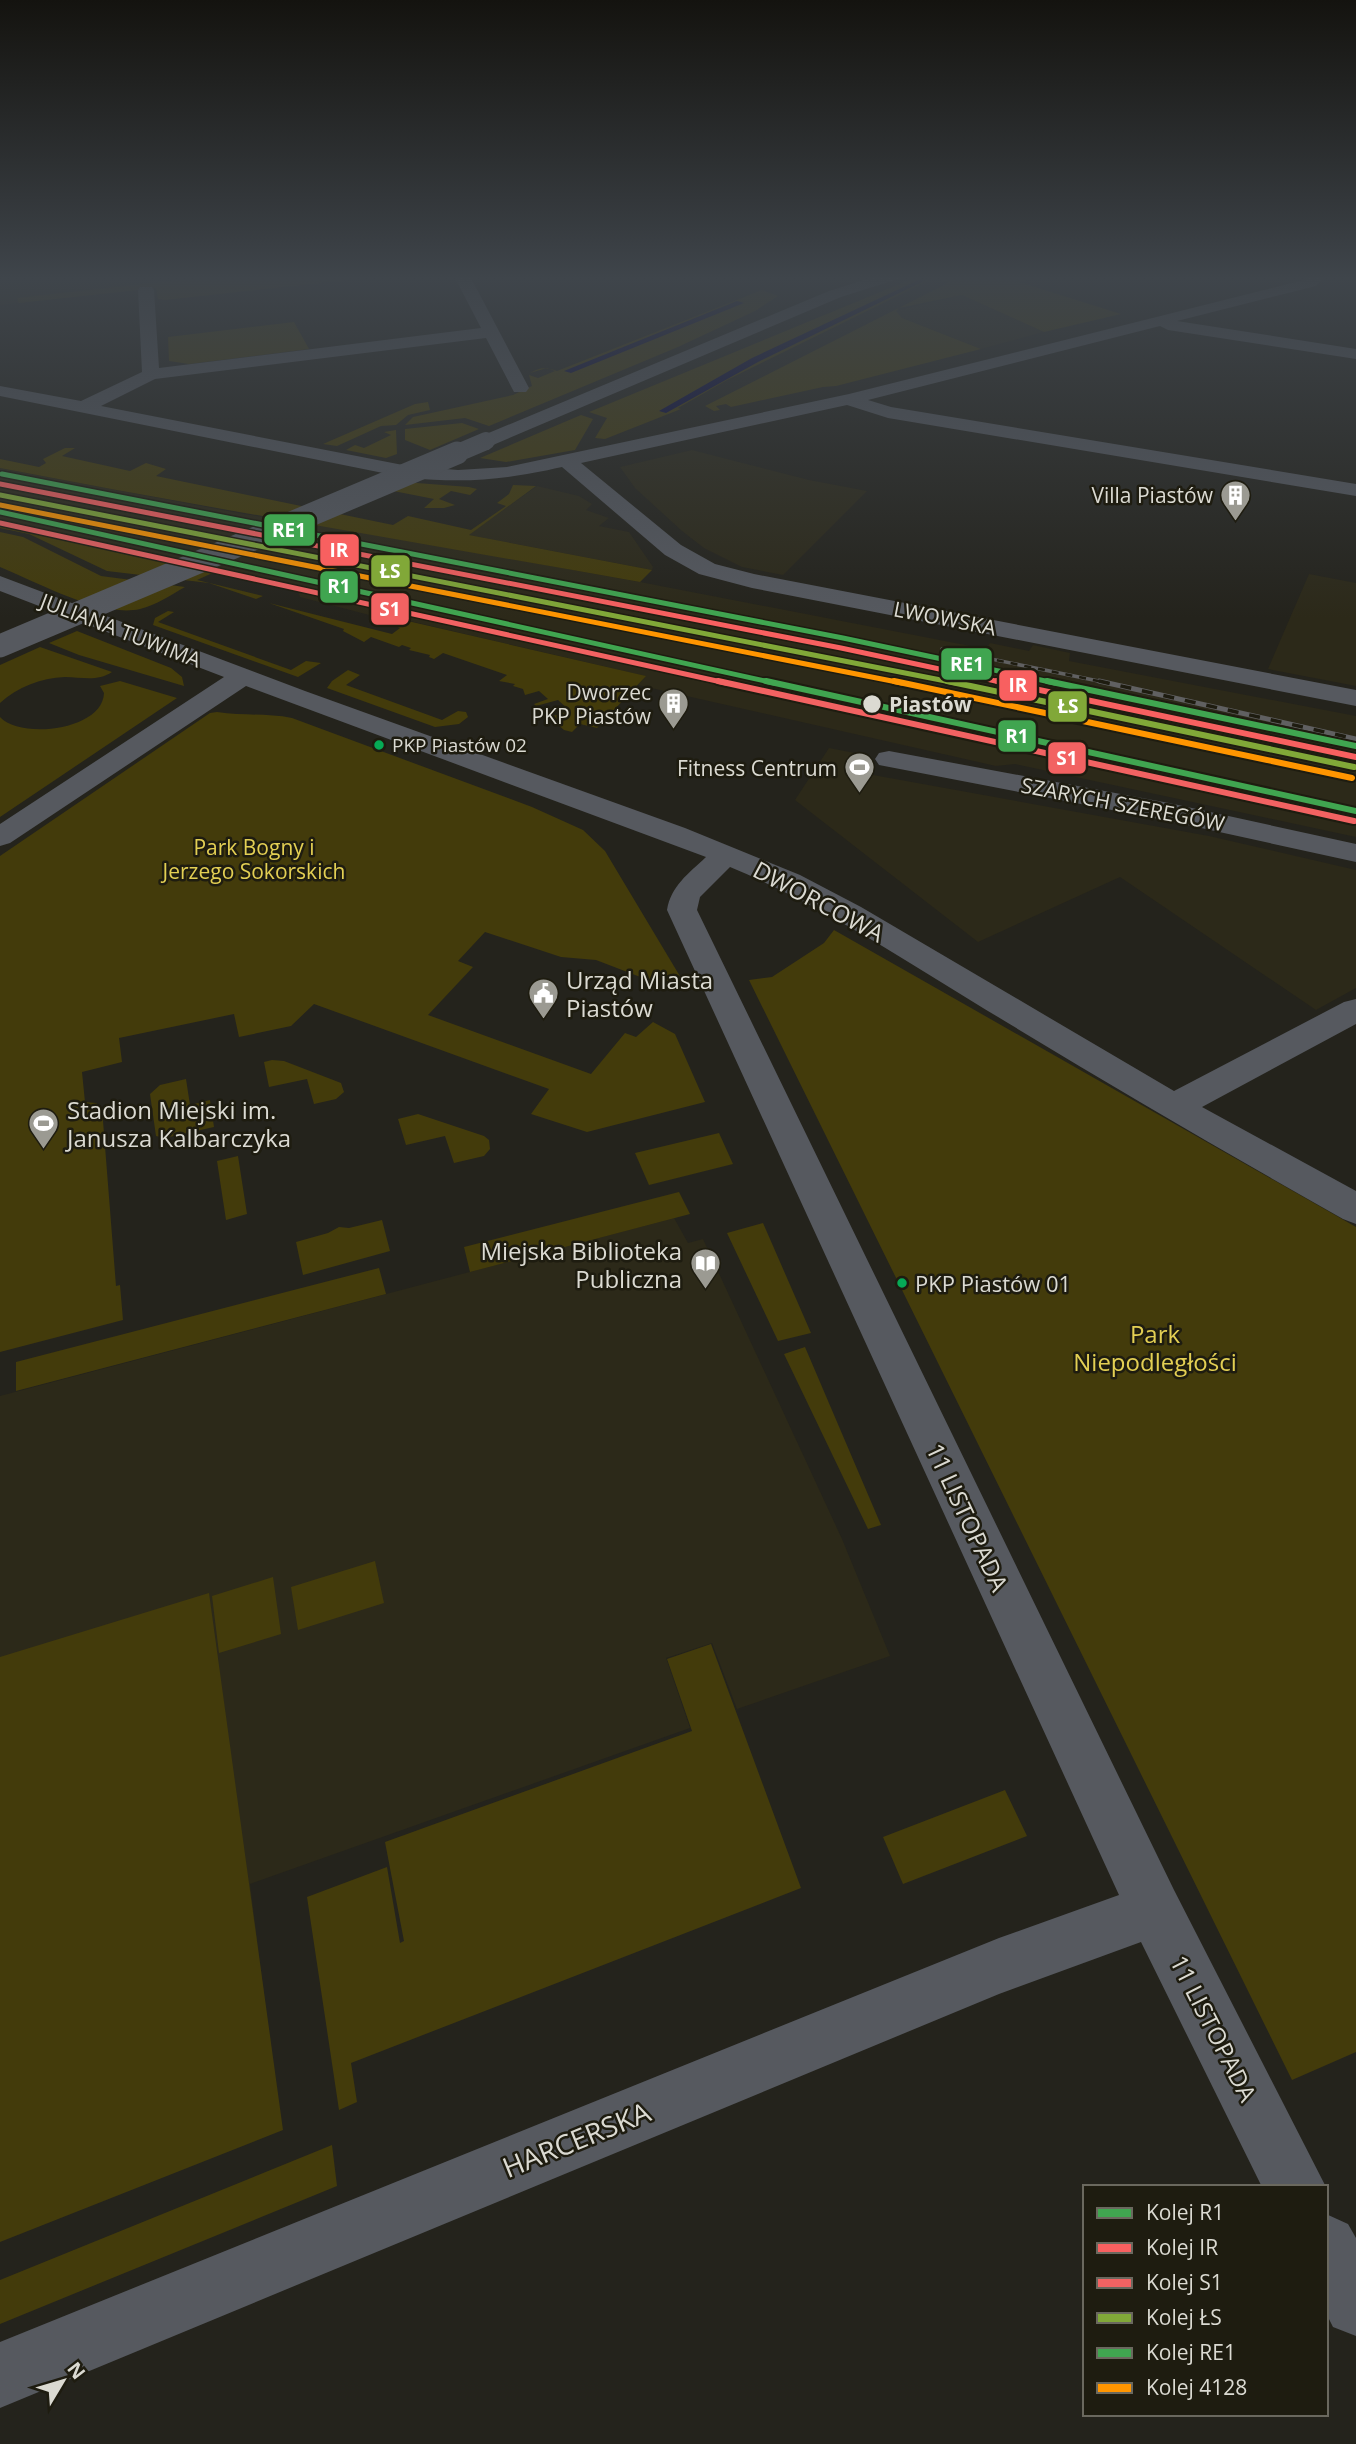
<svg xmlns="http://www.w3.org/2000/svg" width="1356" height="2444" font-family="'Open Sans',sans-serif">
	<rect width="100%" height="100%" fill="#24231c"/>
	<path fill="#2c2919" d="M0 276H263L0 305Z
		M962 295 1044 332 981 349 902 318 895 311Z
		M692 450 809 480 867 491 783 575 742 567 704 548 682 531 635 488 620 467Z
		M0 468 244 514 339 528 640 582 986 649 990 643 1029 651 1033 645 1070 653 1069 661 1356 716V837L1015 764 996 766 638 685 645 676 384 615 381 618 300 597 298 591 0 523Z
		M537 486 579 496 592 504 586 510 609 518 599 526 629 532 653 567 652 570 468 535Z
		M1309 574 1356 583V686L1268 669Z
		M829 748 870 756 862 773 1209 836 1356 870V988L1316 1010 1120 877 978 942 795 800Z
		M674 1218 688 1243 703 1239 842 1539 890 1656 737 1709 712 1643 666 1658 690 1728 250 1884 277 2095 0 2205V1396Z"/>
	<path fill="#433b0b" d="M215 276H385L165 300 158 299 156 288 19 303 17 298Z
		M919 276 934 278 727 380 678 408 681 409 605 439 595 438 607 418 589 412Z
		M950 276H1044L1019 282 1121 314 1044 332 962 295 899 308 896 311 902 318 981 349 836 386 823 387 731 407 726 404 716 406 720 410 714 411 705 406 948 283 941 281Z
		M762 290 778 296 755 311 678 347 489 426 465 418 405 425 413 417 513 395 532 386 529 375 538 378 555 371 547 368 530 373C540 367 545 367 557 371Z
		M294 322 309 349 189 364 169 361 168 337Z
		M428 402 430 410 408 415 396 425 381 426 337 446 323 444 415 404Z
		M581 415 593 419 575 450 506 462 480 458Z
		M462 423 479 429 430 450 405 440V429Z
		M396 430 397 454 386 458 346 450 355 445 364 448 391 435 384 432Z
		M65 448H75L62 456 130 471 146 463 166 469 156 476 393 525 408 516 471 530 506 506 497 503 509 494 513 485 536 486 469 535 652 570 640 582C426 544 213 509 0 468V459L39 467 46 463 43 459Z
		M404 482 469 487 477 489 470 495 451 491 439 499 455 505 444 508H424L434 499 363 485Z
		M0 523 217 571 197 580 263 596 256 599 209 583 107 571 29 534 0 528Z
		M0 532 23 537 101 576 185 587C171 595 156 605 140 609 101 618 37 582 0 567Z
		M269 603 392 634 400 628 392 625 399 619 646 676 597 728 580 724 572 732 564 730 549 717 570 711 558 700 536 706 534 704 548 699 539 691 525 695 523 689 513 686 515 684 499 681 507 675 443 653 434 659 429 657 430 655 409 650 411 648 402 645 399 647 371 637 364 642 343 631 344 629Z
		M168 611 174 612 158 622 291 670 306 661 321 663 298 677 153 625 155 618Z
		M77 631 171 668 182 677 184 686 79 655 49 643Z
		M40 647 112 672C97 682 82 677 65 677 40 678 18 687 0 703V665Z
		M348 670 360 675 346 685 442 720 458 711 466 712 468 717 459 724 435 727 327 688 332 681Z
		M120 681 177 698 0 817V717C21 740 103 730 104 693L100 686Z
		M1048 701 1356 766V772L1044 706Z
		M217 712C243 716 267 713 292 718L532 807 583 830 605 851 681 978 656 983 596 960 561 957 485 932 458 961 473 967 428 1015 591 1074 625 1033 636 1037 653 1022 675 1034 705 1102 587 1132 531 1114 549 1089 314 1004 291 1026 239 1037 234 1014 119 1038 122 1062 82 1072 85 1102 96 1103 102 1108 116 1286 120 1285 123 1320 0 1352V856L210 713Z
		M834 930 1356 1227V2052L1292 2080 749 980 772 977 824 943Z
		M272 1060 284 1061 341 1083 344 1092 336 1099 314 1104 307 1079 269 1087 264 1062Z
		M186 1079 190 1105 210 1100 214 1127 165 1138 156 1136 150 1094 160 1085Z
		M418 1114 484 1136 489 1140 490 1149 484 1156 454 1163 445 1136 406 1145 398 1119Z
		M719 1133 733 1164 649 1185 635 1153Z
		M238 1156 247 1214 226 1220 217 1161Z
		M679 1192 690 1214 470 1272 464 1247Z
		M382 1220 390 1251 303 1275 296 1242 328 1233 339 1227 349 1228Z
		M763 1223 811 1333 778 1341 727 1233Z
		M379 1268 386 1294 16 1391V1362Z
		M805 1347 881 1525 868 1529 784 1354Z
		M375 1561 384 1603 298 1630 291 1587Z
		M273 1577 281 1634 219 1653 212 1596Z
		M209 1593 283 2130 0 2242V1657Z
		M711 1644 801 1888 351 2063 357 2102 339 2110 307 1897 387 1867 400 1943 404 1941 385 1842 692 1731 667 1659Z
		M1005 1790 1027 1836 903 1884 883 1837Z
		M332 2145 337 2186 0 2324V2280Z"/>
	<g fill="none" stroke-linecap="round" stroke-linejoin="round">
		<path fill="#060740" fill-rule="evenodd" d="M927 276 928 279 758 362 666 413 659 411 752 358Z
			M737 301 744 303 571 373 564 371Z"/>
		<path fill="#56595f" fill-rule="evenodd" d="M454 276H470L529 388 526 392H514L486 338 155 379 101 406 408 466 458 470 507 467 849 394 1304 280 1309 276H1327L1316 286 1177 321 1356 349V359L1168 330 1160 326 868 400 891 407 1356 484V496L888 418 847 405 581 463 681 545 715 564 754 574 1356 690V706L752 588 699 574 665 555 562 467C504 480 468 483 408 478L0 396V386L81 401 142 372 138 290 140 287H152L154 290 159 368 481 328Z
			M876 276H901L898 279 841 297 493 445 486 447 476 441 479 437 829 291Z
			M0 576 305 691 685 828 800 875 861 907 1174 1091 1344 1002 1356 999V1024L1202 1107 1356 1191V1224L1343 1219C1228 1154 1115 1088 1003 1020 914 966 826 907 730 867L700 897 697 910 1174 1890 1326 2187H1262L1141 1942 999 1994 0 2408V2342L999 1938 1119 1895 667 910C671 886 688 874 706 857L246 686 10 843 0 846V824L224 677 0 591Z
			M889 751 1169 803 1356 844V862L1169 821 879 765 875 759 879 753Z
			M1326 2214 1348 2224 1356 2238V2336L1333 2327 1326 2313Z"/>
		<defs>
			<path id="rail-far1" d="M942 649 1108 683"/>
			<path id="rail" d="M1099 681 1356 739"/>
		</defs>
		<use href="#rail-far1" stroke="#606061" stroke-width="3.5"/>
		<use href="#rail" stroke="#606061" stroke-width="5"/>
		<use href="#rail-far1" stroke="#1e1c10" stroke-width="2.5" stroke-dasharray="7" stroke-linecap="butt"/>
		<use href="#rail" stroke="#1e1c10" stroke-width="3.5" stroke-dasharray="11" stroke-linecap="butt"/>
		<path stroke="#56595f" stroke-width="18" d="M453 455 486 441"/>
		<path stroke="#56595f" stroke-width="23" d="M0 646 457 453"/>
		<defs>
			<path id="rail-1-far1" d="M0 512 774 683"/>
			<path id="rail-1" d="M766 681 1356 811"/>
			<path id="rail-2-far1" d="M0 484 841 648 1005 683"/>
			<path id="rail-2" d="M997 681 1356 757"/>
			<path id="rail-3-far1" d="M0 523 726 683"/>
			<path id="rail-3" d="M718 681 1354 821"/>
			<path id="rail-4-far1" d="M0 495 956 683"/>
			<path id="rail-4" d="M947 681 1354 767"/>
			<path id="rail-5-far1" d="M2 474 843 638 1055 683"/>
			<path id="rail-5" d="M1047 681 1356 746"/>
			<path id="rail-6-far1" d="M0 505 902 683"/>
			<path id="rail-6" d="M894 681 1352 778"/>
		</defs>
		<use href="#rail-1-far1" stroke="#1e1c10" stroke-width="8"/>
		<use href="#rail-1" stroke="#1e1c10" stroke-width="10"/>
		<use href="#rail-2-far1" stroke="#1e1c10" stroke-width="8"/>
		<use href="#rail-2" stroke="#1e1c10" stroke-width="10"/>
		<use href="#rail-3-far1" stroke="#1e1c10" stroke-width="8"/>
		<use href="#rail-3" stroke="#1e1c10" stroke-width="10"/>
		<use href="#rail-4-far1" stroke="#1e1c10" stroke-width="8"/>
		<use href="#rail-4" stroke="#1e1c10" stroke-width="10"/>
		<use href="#rail-5-far1" stroke="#1e1c10" stroke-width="8"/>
		<use href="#rail-5" stroke="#1e1c10" stroke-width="10"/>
		<use href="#rail-6-far1" stroke="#1e1c10" stroke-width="8"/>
		<use href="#rail-6" stroke="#1e1c10" stroke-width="10"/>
		<use href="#rail-1-far1" stroke="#40a550" stroke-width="5"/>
		<use href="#rail-1" stroke="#40a550" stroke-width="6"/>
		<use href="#rail-2-far1" stroke="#f86060" stroke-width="5"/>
		<use href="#rail-2" stroke="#f86060" stroke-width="6"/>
		<use href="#rail-3-far1" stroke="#f26262" stroke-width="5"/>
		<use href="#rail-3" stroke="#f26262" stroke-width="6"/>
		<use href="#rail-4-far1" stroke="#81a838" stroke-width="5"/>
		<use href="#rail-4" stroke="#81a838" stroke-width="6"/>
		<use href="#rail-5-far1" stroke="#40a550" stroke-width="5"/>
		<use href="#rail-5" stroke="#40a550" stroke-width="6"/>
		<use href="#rail-6-far1" stroke="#ff9500" stroke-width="5"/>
		<use href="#rail-6" stroke="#ff9500" stroke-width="6"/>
	</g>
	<linearGradient id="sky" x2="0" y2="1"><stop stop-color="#14130f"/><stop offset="0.45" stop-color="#3f454b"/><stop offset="1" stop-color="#3f454b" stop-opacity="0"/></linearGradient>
	<rect width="1356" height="618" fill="url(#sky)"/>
	<defs>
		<symbol id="building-pin" viewBox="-11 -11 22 30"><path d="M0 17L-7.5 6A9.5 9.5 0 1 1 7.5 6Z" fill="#9b9a92" stroke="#1e1c10"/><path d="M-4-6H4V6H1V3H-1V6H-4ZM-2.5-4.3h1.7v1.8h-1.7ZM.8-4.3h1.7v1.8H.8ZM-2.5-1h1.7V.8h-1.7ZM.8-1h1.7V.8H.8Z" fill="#fff"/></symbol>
		<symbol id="stadium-pin" viewBox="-11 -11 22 30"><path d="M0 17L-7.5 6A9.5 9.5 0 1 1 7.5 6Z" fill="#9b9a92" stroke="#1e1c10"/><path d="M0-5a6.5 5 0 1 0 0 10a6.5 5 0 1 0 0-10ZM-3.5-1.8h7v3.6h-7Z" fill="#fff"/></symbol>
		<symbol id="civic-pin" viewBox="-11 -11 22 30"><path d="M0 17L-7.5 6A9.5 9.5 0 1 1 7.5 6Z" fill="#9b9a92" stroke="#1e1c10"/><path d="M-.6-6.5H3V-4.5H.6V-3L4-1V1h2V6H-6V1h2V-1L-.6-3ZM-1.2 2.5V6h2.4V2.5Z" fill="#fff"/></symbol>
		<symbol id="library-pin" viewBox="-11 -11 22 30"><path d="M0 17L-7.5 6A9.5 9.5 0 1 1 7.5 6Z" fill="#9b9a92" stroke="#1e1c10"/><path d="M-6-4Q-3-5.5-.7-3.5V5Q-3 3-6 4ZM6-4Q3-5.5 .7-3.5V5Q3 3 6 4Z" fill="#fff"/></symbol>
	</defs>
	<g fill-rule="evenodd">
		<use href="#building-pin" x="1218" y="478" width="35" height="47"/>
		<use href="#building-pin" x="656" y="686" width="35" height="47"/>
		<use href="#stadium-pin" x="842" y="750" width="35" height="47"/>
		<use href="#civic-pin" x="526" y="976" width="35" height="47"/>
		<use href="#stadium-pin" x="26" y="1106" width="35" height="47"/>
		<use href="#library-pin" x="688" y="1246" width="35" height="47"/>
	</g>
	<circle fill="#dbdad2" stroke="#1e1c10" stroke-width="2.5" cx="872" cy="704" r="10"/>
	<g fill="#06aa56" stroke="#1e1c10" stroke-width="2.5">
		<circle cx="379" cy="745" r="6"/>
		<circle cx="902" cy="1283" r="6"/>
	</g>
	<g text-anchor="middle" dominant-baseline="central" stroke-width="5" stroke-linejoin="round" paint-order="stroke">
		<g font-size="19" fill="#dbdad2" stroke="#1e1c10" text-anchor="start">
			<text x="392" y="745">PKP Piastów 02</text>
		</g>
		<g font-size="21" fill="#dbdad2" stroke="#1e1c10" text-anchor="end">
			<text x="1213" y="495">Villa Piastów</text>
			<text x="651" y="692">Dworzec<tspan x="651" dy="24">PKP Piastów</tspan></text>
			<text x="837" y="768">Fitness Centrum</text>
		</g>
		<g font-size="21" fill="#dbdad2" stroke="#1e1c10">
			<text transform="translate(945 618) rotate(11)">LWOWSKA</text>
			<text transform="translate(121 630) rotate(21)">JULIANA TUWIMA</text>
			<text transform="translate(1123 804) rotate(11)">SZARYCH SZEREGÓW</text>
		</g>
		<g font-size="21" font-weight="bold" fill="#dbdad2" stroke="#1e1c10" text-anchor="start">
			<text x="889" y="704">Piastów</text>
		</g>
		<g font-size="21" fill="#e3cf53" stroke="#1e1c10">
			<text x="254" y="847">Park Bogny i<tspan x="254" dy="24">Jerzego Sokorskich</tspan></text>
		</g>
		<g font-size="22" fill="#dbdad2" stroke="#1e1c10" text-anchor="start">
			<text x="915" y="1283">PKP Piastów 01</text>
		</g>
		<g font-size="24" fill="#dbdad2" stroke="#1e1c10">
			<text transform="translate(819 901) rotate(28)">DWORCOWA</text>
			<text transform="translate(968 1517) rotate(65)">11 LISTOPADA</text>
			<text transform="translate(1214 2028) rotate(63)">11 LISTOPADA</text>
		</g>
		<g font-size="24" fill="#dbdad2" stroke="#1e1c10" text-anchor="start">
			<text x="566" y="979">Urząd Miasta<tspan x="566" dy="28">Piastów</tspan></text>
			<text x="67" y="1109">Stadion Miejski im.<tspan x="67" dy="28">Janusza Kalbarczyka</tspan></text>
			<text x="682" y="1250" text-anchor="end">Miejska Biblioteka<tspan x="682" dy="28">Publiczna</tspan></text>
		</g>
		<g font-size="24" fill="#e3cf53" stroke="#1e1c10">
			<text x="1155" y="1333">Park<tspan x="1155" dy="28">Niepodległości</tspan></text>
		</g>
		<g font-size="28" fill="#dbdad2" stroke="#1e1c10">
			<text transform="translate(576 2139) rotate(-22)">HARCERSKA</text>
		</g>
	</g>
	<g stroke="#1e1c10" stroke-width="2.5">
		<rect x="263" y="513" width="53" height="34" rx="7" fill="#40a550"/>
		<rect x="319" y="533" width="41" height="34" rx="7" fill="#f86060"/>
		<rect x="370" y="554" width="41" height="34" rx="7" fill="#81a838"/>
		<rect x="319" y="570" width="40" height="34" rx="7" fill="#40a550"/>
		<rect x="370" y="592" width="40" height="34" rx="7" fill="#f26262"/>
		<rect x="940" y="647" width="53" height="34" rx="7" fill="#40a550"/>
		<rect x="998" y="669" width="40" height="33" rx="7" fill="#f86060"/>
		<rect x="1047" y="690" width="41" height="33" rx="7" fill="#81a838"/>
		<rect x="997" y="719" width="40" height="34" rx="7" fill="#40a550"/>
		<rect x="1047" y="741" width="40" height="34" rx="7" fill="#f26262"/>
	</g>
	<g font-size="19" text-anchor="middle" font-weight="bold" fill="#fff">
		<text x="289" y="537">RE1</text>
		<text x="339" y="557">IR</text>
		<text x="390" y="578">ŁS</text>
		<text x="339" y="593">R1</text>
		<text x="390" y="616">S1</text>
		<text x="967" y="671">RE1</text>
		<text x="1018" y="692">IR</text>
		<text x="1068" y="713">ŁS</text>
		<text x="1017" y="743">R1</text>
		<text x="1067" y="765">S1</text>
	</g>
	<rect x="1083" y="2185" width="245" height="231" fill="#1e1c10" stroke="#6a685e" stroke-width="2"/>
	<rect x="1097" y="2208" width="35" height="10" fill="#40a550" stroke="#6a685e" stroke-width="2"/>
	<text x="1146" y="2220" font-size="21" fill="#dbdad2">Kolej R1</text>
	<rect x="1097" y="2243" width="35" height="10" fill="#f86060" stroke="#6a685e" stroke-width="2"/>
	<text x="1146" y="2255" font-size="21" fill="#dbdad2">Kolej IR</text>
	<rect x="1097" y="2278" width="35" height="10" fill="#f26262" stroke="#6a685e" stroke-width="2"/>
	<text x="1146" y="2290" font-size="21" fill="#dbdad2">Kolej S1</text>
	<rect x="1097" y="2313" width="35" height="10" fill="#81a838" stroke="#6a685e" stroke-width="2"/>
	<text x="1146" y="2325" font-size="21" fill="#dbdad2">Kolej ŁS</text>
	<rect x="1097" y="2348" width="35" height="10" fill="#40a550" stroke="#6a685e" stroke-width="2"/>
	<text x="1146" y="2360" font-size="21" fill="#dbdad2">Kolej RE1</text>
	<rect x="1097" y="2383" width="35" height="10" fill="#ff9500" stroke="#6a685e" stroke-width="2"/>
	<text x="1146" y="2395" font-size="21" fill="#dbdad2">Kolej 4128</text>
	<g transform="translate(63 2381) rotate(52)" stroke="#1e1c10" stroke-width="5" paint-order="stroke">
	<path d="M0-5L12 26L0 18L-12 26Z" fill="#dbdad2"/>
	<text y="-10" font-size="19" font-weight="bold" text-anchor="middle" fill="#dbdad2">N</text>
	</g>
</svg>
